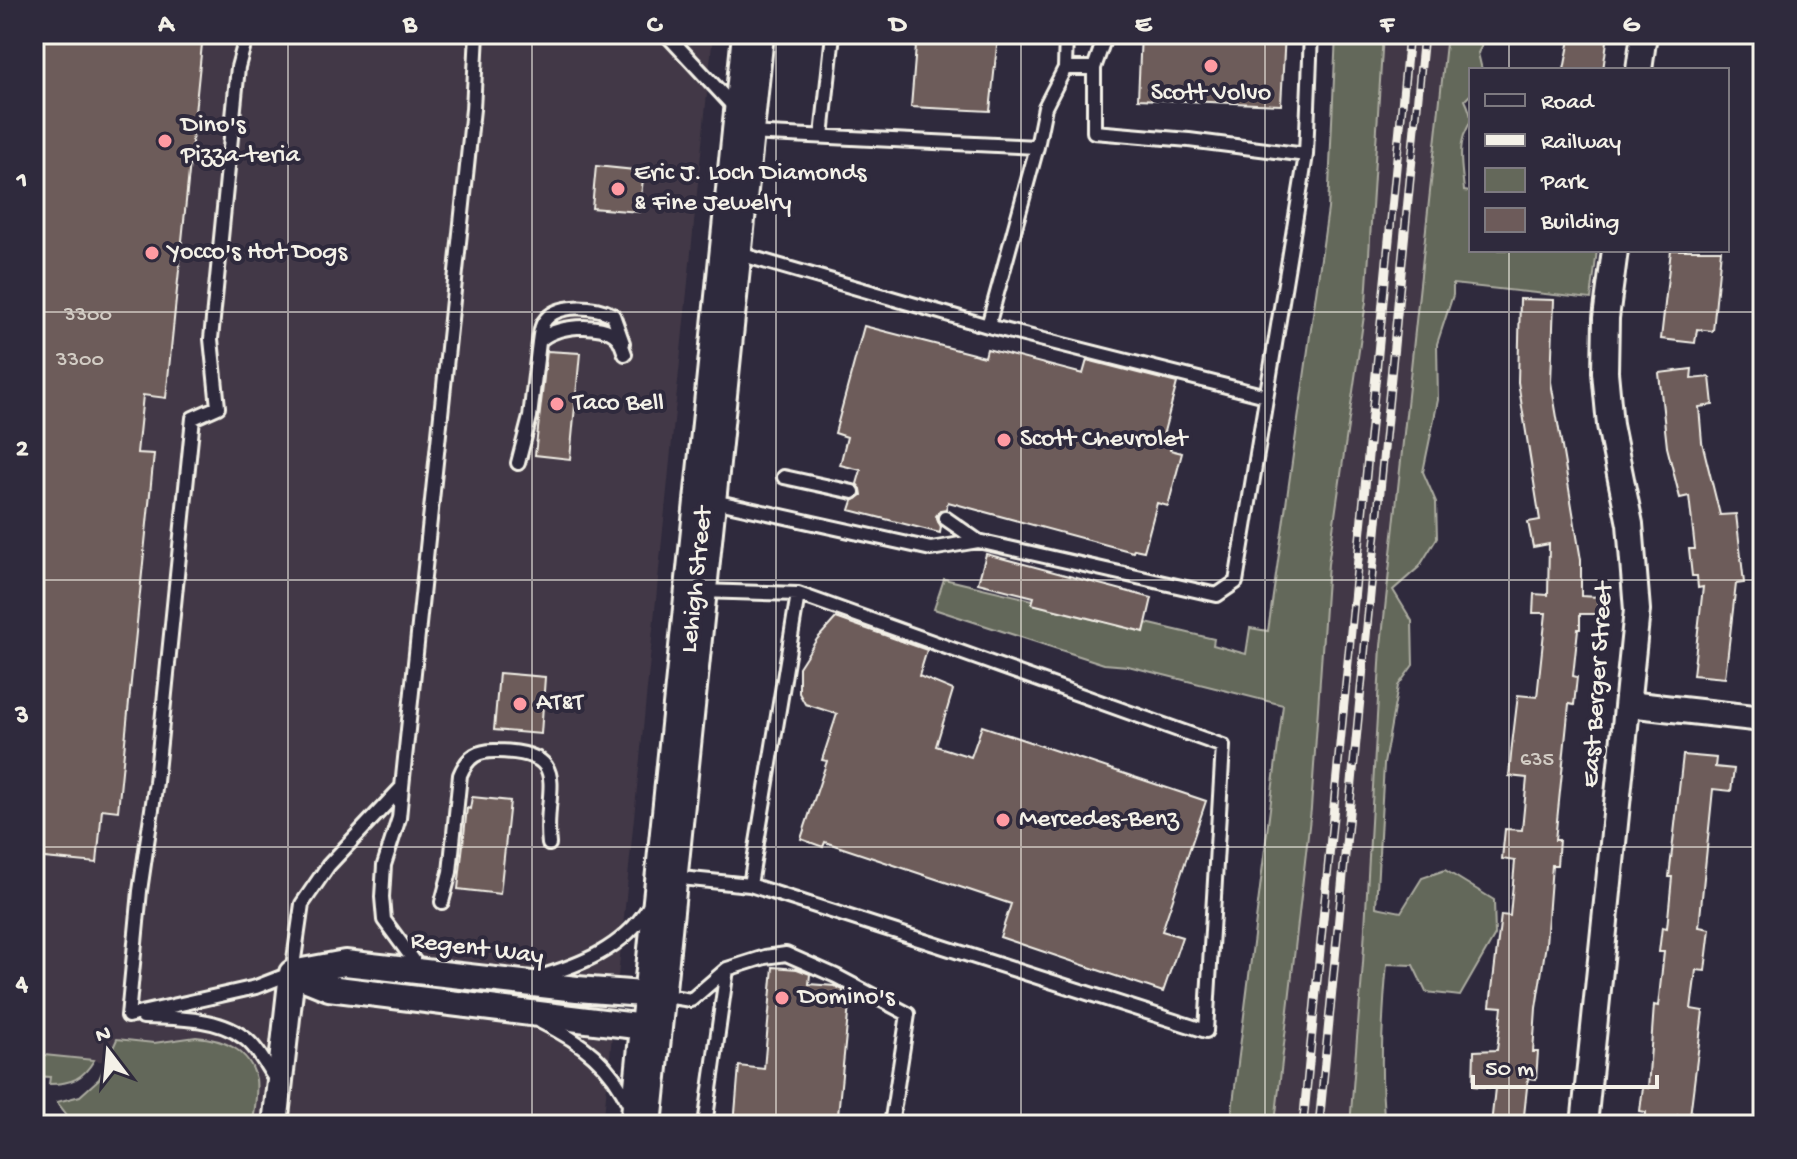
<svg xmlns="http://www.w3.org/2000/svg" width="1797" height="1159" font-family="'Gochi Hand',sans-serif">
	<rect width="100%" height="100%" fill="#2f2a3d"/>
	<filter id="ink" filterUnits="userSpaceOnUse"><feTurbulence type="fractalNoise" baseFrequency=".0125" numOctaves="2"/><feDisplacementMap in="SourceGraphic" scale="16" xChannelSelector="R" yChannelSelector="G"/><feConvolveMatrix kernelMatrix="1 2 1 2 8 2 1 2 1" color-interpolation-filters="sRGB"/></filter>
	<g filter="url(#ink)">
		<path fill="#423946" d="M34 34H713L603 1125H253L255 1078 34 1054Z
			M1383 34H1447L1397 500 1350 1125H1274L1311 809 1328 564 1366 302Z"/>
		<path fill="#64685a" stroke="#acaca1" stroke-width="2" d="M1336 34H1383L1366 302 1328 564 1311 809 1276 1114 1274 1125H1234L1232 1111 1283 705 1128 666 1104 664 934 609 944 579 1033 600V604L1143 632 1146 623 1214 639 1213 645 1246 654 1250 628 1268 631 1328 209Z
			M1447 34H1488L1478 53 1482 70H1471V94L1465 100C1478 127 1465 122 1462 143 1459 158 1463 176 1464 191L1471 192V250H1597L1591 299 1453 284V295L1437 344 1438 400 1423 472 1436 502 1437 538 1419 567 1393 590 1412 621 1413 665 1398 686 1384 764 1376 907 1401 912 1422 878 1445 870 1494 900 1495 935 1460 996 1426 992 1413 965 1387 964C1382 1017 1379 1071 1385 1125H1350L1363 963 1381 646Z
			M196 1037C222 1039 250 1049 256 1079 258 1093 254 1111 253 1125H67V1115L57 1102 80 1096 99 1079 117 1039 154 1043Z
			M34 1054 94 1060C83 1079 71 1084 49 1084L50 1077 34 1076Z"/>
		<path fill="#6d5b5a" stroke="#f4f1e8" stroke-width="2" d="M34 34H203L166 398 143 395 137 453 154 454 118 811 102 809 97 863 34 857Z
			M917 34 998 36 990 111 911 107Z
			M1141 34H1285L1281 105 1138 99Z
			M1571 34H1608L1603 70H1564Z
			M596 166 644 171 639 212 592 208Z
			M1671 250H1721L1713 331 1697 329 1695 343 1661 339Z
			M1520 299 1554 300 1551 382 1581 560V596L1599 597 1598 614H1580V629H1578L1573 676 1577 677 1574 705 1569 704 1555 840H1559L1557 865H1552L1546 944 1536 1008 1533 1052H1538L1536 1079 1528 1078 1523 1125H1491L1495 1088 1473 1086 1474 1051 1497 1050 1502 1007 1490 1006 1501 915 1510 916 1515 861 1502 859 1505 829 1522 830 1527 778 1509 776 1512 745 1518 695 1537 697 1546 613H1533L1534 594 1548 595 1549 544 1533 547 1528 522 1540 520 1518 382Z
			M864 326 985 357 987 349 1083 374 1087 360 1177 383 1161 443 1171 445 1170 450 1182 453 1168 506 1157 503 1144 551 1134 549 1133 552 948 502 946 509 941 510 936 516 941 527 940 533 850 510 853 501 862 495 861 489 857 484 861 470 840 465 847 437 835 433Z
			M547 351 580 353 570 459 535 455Z
			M1692 369 1691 379 1710 377 1713 405 1699 407 1702 442 1720 515 1736 514 1744 583 1736 584 1725 678 1693 675 1703 587 1698 588 1697 576H1692L1689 549H1695L1689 496 1680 498 1667 447 1659 373Z
			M986 554 1152 598 1144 632 1032 604 1034 597 978 583Z
			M836 618 927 650 919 676 953 690 936 746 971 757 982 726 1206 801 1162 931 1182 937 1163 992 1000 937 1011 904 825 842 823 847 801 839 827 761 822 760 837 714 805 704 799 693V667L817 639Z
			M499 673 545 677 541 734 494 730Z
			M1683 755 1716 758 1715 767 1734 769 1731 791 1713 789 1699 927 1710 929 1705 971 1696 970 1691 1009 1703 1011 1690 1116 1678 1115 1677 1125H1645L1646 1112 1640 1111 1643 1087 1648 1088 1654 1005 1658 1006 1664 952H1659L1662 927 1667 928 1672 877H1669Z
			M472 797 510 801 500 894 458 889 467 808 470 809Z
			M773 967 797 969 810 974 809 984 835 986 843 990 842 1004 849 1005 837 1125H734L739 1066 764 1069Z"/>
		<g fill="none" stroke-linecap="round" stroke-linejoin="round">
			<defs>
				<path id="service" d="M666 34 735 108
					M1065 68H1094V132L1189 140 1306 155
					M1094 68 1106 34
					M750 133 1037 147
					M822 136 833 34
					M736 253 988 326 1266 396
					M988 326 1037 147 1045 107 1065 68 1066 34
					M539 342C540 336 540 328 544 322 557 302 595 306 613 315L623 343
					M518 463 530 417 539 342C551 325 603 321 617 337 621 341 623 349 625 354
					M784 477 853 492
					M709 500 931 549 978 541 1217 595 1236 582 1306 155 1311 34
					M945 518 978 541
					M402 787 399 818 384 865 382 897 384 920 420 969
					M671 877 750 885 1206 1031 1223 746 798 594 700 591
					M750 885 798 594
					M442 902 450 872 460 775C468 756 478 750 498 751 576 753 542 792 549 844
					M536 978C580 965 623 949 649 907
					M659 995 691 1000 727 969 765 957 786 954 836 976 908 1014 891 1125
					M128 1016 256 987 292 973 302 904 328 866 402 787 473 109 477 34
					M128 1016 140 891 156 782 193 418 218 407 211 339 238 67 247 34
					M143 1017C174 1018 217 1017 243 1037 258 1047 267 1068 278 1083
					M541 1022C582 1042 611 1064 630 1106
					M705 1125 727 969"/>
				<path id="minor" d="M1639 70 1644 34
					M1628 704 1763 719
					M292 973 345 963 577 989 656 995
					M292 973 329 988 652 1028
					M275 1125 292 973
					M1584 1125 1637 610 1630 524 1610 425 1605 372 1606 318 1615 250"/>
				<path id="trunk" d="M641 1125 753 34"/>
			</defs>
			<use href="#service" stroke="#f4f1e8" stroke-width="18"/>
			<use href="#minor" stroke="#f4f1e8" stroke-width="30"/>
			<use href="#trunk" stroke="#f4f1e8" stroke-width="46"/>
			<use href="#service" stroke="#2f2a3d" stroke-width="12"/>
			<use href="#minor" stroke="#2f2a3d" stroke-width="24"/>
			<use href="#trunk" stroke="#2f2a3d" stroke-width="40"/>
			<defs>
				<path id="rail" d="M1303 1125 1409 34
					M1319 1125 1424 34"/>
			</defs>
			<use href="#rail" stroke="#f4f1e8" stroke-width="9"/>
			<use href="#rail" stroke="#2f2a3d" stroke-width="6" stroke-dasharray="18" stroke-linecap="butt"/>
		</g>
	</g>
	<path fill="none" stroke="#f4f1e8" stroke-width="2" stroke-opacity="0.55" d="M288 34V1125M532 34V1125M776 34V1125M1021 34V1125M1265 34V1125M1509 34V70M1509 250V1125M34 312H1763M34 580H1763M34 847H1763"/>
	<g fill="#ff9aa2" stroke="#2f2a3d" stroke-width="3">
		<circle cx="1211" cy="66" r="8"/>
		<circle cx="165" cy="141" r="8"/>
		<circle cx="618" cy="189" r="8"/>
		<circle cx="152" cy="253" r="8"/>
		<circle cx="557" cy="404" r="8"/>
		<circle cx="1004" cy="440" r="8"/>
		<circle cx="520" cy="704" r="8"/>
		<circle cx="1003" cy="820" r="8"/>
		<circle cx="782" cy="998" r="8"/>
	</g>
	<g text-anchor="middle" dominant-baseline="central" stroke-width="8" stroke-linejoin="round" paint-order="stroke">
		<g font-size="22" fill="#d2ccc4">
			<text x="88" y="316">3300</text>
			<text x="80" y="361">3300</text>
			<text x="1537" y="761">635</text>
		</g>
		<g font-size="26" fill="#f4f1e8" stroke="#2f2a3d" text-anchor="start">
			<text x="1211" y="94" text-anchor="middle">Scott Volvo</text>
			<text x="181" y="126">Dino's<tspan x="181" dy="30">Pizza-teria</tspan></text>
			<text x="634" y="174">Eric J. Loch Diamonds<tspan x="634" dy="30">&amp; Fine Jewelry</tspan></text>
			<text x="168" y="253">Yocco's Hot Dogs</text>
			<text x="573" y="404">Taco Bell</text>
			<text x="1020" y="440">Scott Chevrolet</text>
			<text x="536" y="704">AT&amp;T</text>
			<text x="1019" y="820">Mercedes-Benz</text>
			<text x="798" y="998">Domino's</text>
		</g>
		<g font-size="26" fill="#f4f1e8" stroke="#2f2a3d">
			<text transform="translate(698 580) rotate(-84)">Lehigh Street</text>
			<text transform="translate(1599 685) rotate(-86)">East Berger Street</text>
			<text transform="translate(477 950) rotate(7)">Regent Way</text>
		</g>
	</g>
	<rect width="1797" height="1159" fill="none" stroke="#2f2a3d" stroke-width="88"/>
	<rect x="1469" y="68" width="260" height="184" fill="#2f2a3d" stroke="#7e7a81" stroke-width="2"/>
	<rect x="1485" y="94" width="40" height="12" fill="#2f2a3d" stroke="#7e7a81" stroke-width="2"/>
	<text x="1541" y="108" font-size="24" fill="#f4f1e8">Road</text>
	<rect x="1485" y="134" width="40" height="12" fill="#f4f1e8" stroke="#7e7a81" stroke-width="2"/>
	<text x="1541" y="148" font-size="24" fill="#f4f1e8">Railway</text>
	<rect x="1485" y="168" width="40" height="24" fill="#64685a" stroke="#7e7a81" stroke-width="2"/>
	<text x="1541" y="188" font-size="24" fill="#f4f1e8">Park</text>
	<rect x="1485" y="208" width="40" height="24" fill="#6d5b5a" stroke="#7e7a81" stroke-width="2"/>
	<text x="1541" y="228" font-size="24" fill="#f4f1e8">Building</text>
	<g transform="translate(108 1051) rotate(344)" stroke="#2f2a3d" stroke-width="6" paint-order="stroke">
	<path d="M0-6L14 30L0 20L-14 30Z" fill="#f4f1e8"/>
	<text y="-12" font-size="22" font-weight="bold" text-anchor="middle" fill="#f4f1e8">N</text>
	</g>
	<path d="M1473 1075v12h184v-12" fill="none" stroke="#f4f1e8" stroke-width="4"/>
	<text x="1485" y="1075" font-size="24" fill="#f4f1e8" stroke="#2f2a3d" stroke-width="6" paint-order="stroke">50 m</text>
	<rect x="44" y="44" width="1709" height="1071" fill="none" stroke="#f4f1e8" stroke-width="3"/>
	<g font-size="26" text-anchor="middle" font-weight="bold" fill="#f4f1e8">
		<text x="166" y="31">A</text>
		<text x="410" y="31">B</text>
		<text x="654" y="31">C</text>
		<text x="898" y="31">D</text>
		<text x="1143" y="31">E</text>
		<text x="1387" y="31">F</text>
		<text x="1631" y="31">G</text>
		<text x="22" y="187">1</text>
		<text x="22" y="455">2</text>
		<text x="22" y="722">3</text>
		<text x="22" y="990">4</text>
	</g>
</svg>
